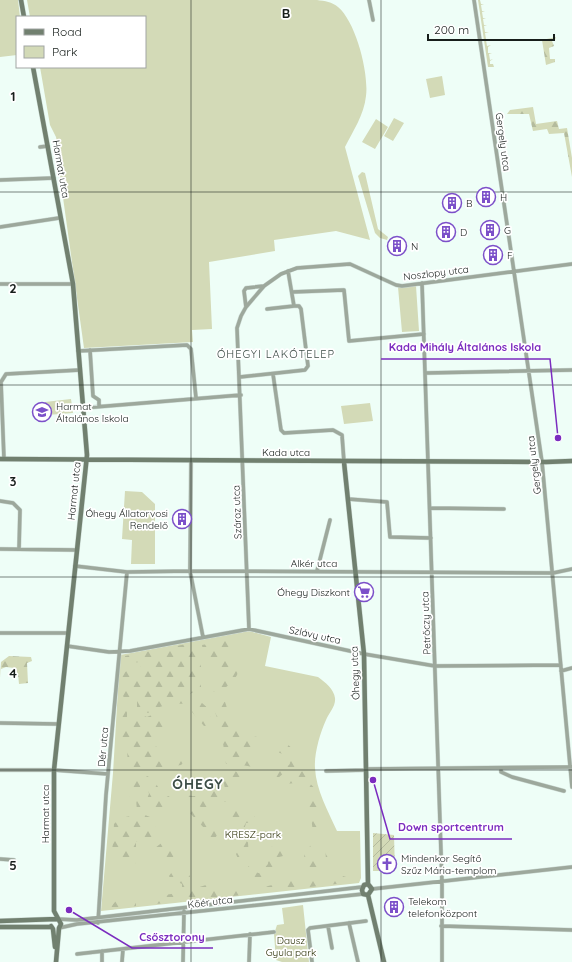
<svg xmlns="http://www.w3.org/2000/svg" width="572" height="962" font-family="Quicksand,sans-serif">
	<defs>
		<pattern id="forest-firs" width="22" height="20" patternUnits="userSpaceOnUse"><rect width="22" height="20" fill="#d3dab7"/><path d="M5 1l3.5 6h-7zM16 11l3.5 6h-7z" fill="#b4bb9d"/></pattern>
		<pattern id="garden-furrows" width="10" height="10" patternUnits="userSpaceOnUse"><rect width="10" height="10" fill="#d3dab7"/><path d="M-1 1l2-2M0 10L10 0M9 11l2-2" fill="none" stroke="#b4bb9d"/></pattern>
	</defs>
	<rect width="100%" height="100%" fill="#eefef7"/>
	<path fill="#d3dab7" d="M0 0H18L20 17H17V55L0 57Z
		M27 0H317C325 1 332 2 338 7 356 22 369 73 366 96 364 115 353 131 345 147L370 240 336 231 274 240 275 251 209 262 212 329 192 330 193 342 84 348 60 176 62 168 56 137 50 125 40 67H145V17H30Z
		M478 0H480L481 4 484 5H481L482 11 485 12H482L483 18 486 19H483L484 25H487L484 26 485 32H489L485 33 486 39H489L486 40 487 46 491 45 488 47V53H492L489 54 490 60 493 59 490 61V64H493L494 67H488Z
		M442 76 445 95 430 98 426 79Z
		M394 118 404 123 393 141 384 136Z
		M376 119 388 127 375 149 362 142Z
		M362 172 365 173 378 229 388 237 387 240 380 238 375 233 358 176Z
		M416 286 419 331 402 332 398 287Z
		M71 399 73 413 47 415 45 402Z
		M370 403 373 421 344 424 341 406Z
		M125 491 142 492 155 504V564H131L132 540 122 539Z
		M249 631 271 637 265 666 318 677C325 682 334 689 335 698 336 706 329 713 326 720 320 733 314 754 315 768 316 790 328 811 337 831H360L361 878 359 883 101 911 113 773 120 655Z
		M303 905 309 962H282L276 960 274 934 277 925 284 924 282 908Z"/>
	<path fill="url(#forest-firs)" fill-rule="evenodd" d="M556 37 555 40 552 41 554 46 549 48 550 59H555V62L546 65 542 40Z
		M533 107 536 124 557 121 559 129 567 128 572 158V177L564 133 549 134 547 129 533 131 529 114H507L510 110Z
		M239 638 243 645 241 650 232 647C227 651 225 654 227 660L239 666C238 668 238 673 237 675 233 683 220 694 211 691V688L219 679C219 667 215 662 204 657L202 645Z
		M197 642 201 667V688L188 695 187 704C173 703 160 705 148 713L137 709V701L132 697H124L120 694 121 675 130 668H140L142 662 126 663 125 656Z
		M9 656 31 657 32 661 27 663 28 683 19 684 18 674 14 668 6 667 1 669 0 678 1 662Z
		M195 697 209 709 212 725 204 726 192 712 193 700Z
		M212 700 225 702C228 710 229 720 236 727 258 749 288 723 302 767L285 772 278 778C261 768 246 764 226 764L223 743 226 739C221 725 214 714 212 700ZM269 740 276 743 275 751 285 755 290 764 277 772 251 762 256 750 260 749 261 743Z
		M121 704 127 707V721L135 719 136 713 147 717 156 713 159 715 163 724 164 730 153 732 157 750 154 759C164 765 171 762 182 758L183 763 181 765 154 769 128 768 127 748 119 747Z
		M218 770H233L246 776 234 787 229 802H222L208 808 210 812 209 814 201 807 185 800 187 795C203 799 204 790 216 785L222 792 225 789 223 778Z
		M305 771 308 773 306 778 295 783 286 784 281 780 294 772Z
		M147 776C157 780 158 791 166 797L169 796 171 801 161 811 151 809 146 801 149 794 148 789 143 781Z
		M131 777 140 779V798L145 815 155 819V826L158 835 151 844 145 837 136 842V863L130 865 121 863 112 854 114 824 120 818 131 816 137 812 136 798 129 796Z
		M308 782C321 792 320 801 318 816L323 821 321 832 317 834 313 832 310 810 302 811 301 806 308 803 310 795 305 783Z
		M240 801 243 815 248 812 255 816V822L246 823 243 834 244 839 248 842 249 861 238 859 236 854 239 850 232 829 233 827 230 820 231 802Z
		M190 806C201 811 217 822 218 834L212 842H206V830L188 811 187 809Z
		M277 836H280L284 838 287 850 283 856 275 858 273 863 277 866 274 869 264 870V868L268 864 266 854 270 853 271 847 276 846 275 838Z
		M308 837 311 849 318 848 319 856H314V861L326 860 325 845H320L321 840 323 838 330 845V861L326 870 313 871 305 866 303 839Z
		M164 841 173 849 174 859C165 859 157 857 155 848Z
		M248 866 258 873H268L269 881 255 883 252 881Z
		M175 868C182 869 185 870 190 876L188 887 193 889 206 885 214 889 226 887 245 890 252 894 156 904V901L162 899 165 895 177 893 182 889V884L170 878 169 876Z
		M333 873 356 880V882L326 885 325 879 332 877Z
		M310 876 311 880 318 881 319 886 262 892V889L268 886Z
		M120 897H124L129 903H136V906L107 910Z"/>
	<path fill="url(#garden-furrows)" d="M373 833 394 835 395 871H373Z"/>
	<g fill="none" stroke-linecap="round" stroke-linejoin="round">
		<defs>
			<path id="street" d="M369 0 373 20
				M474 0 542 462 572 787
				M40 147 48 146
				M0 180 54 178
				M0 227 59 218
				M422 283 442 882V962
				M0 284H73
				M292 292 344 290 349 341 424 334
				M246 307 244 291 246 288 264 286
				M267 309 294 306
				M90 350 93 396 99 400V406
				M78 351 187 345 191 349 196 398
				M426 373 572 370
				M273 374 281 430 284 433 333 430 342 435 344 462
				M240 377 305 370 308 366 301 309 299 306H294L288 271
				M83 408 241 395
				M4 459 1 382 6 374 80 370
				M191 461 190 571 203 637
				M348 499 387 502 390 537 431 538
				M0 501 13 503 20 510 19 549
				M430 508 504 509
				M0 549 77 550
				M75 566 127 572 190 571 553 573 572 569
				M317 571 330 520
				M249 629 237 328 241 316 246 307 264 286 281 274 297 268 350 264 396 285 402 286 572 264
				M0 633H68
				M67 646 109 652 130 651 249 629 364 654 435 666 561 665
				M561 671 572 668
				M0 723 58 724
				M366 769 572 767
				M501 769V772L512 777 564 791
				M0 770H54L108 774
				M326 771 366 770
				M0 859 14 860
				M372 889 572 867
				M57 919 77 920 362 887
				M98 923 106 795 127 572
				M349 923 358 962
				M328 926 332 948
				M441 926 572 930
				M59 928 77 924 363 894
				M77 954 274 932
				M102 962V951
				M122 962 123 949
				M183 962 184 911
				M249 962 250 934
				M312 962 308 930 310 928 366 921"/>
			<path id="secondary" d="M21 0 24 17
				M33 67 73 284 87 455 54 770V911L61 924 59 928 56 962
				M0 459 546 462 572 461
				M344 462 364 654 368 884
				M368 884 364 885 362 890 363 894 368 895
				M368 884 372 889 368 895
				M368 895 384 962
				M0 921 57 919
				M51 926 53 929 55 947
				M0 927H51"/>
		</defs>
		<use href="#street" stroke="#ccdad4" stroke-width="4.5"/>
		<use href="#secondary" stroke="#ccdad4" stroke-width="5.5"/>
		<use href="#street" stroke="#9da89c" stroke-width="3.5"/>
		<use href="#secondary" stroke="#71806f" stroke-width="4.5"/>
	</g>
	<path fill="none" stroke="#171e1b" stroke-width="1" stroke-opacity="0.55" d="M191 0V962M381 0V962M0 192H572M0 385H572M0 577H572M0 770H572"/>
	<defs>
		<symbol id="building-ring" viewBox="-11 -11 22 22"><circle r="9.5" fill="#fff" stroke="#7c50c9" stroke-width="1.5"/><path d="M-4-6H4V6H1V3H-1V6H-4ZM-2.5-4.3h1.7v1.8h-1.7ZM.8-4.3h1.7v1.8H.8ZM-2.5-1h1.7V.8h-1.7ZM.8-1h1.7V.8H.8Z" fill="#7c50c9"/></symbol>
		<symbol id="school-ring" viewBox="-11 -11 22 22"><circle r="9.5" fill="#fff" stroke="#7c50c9" stroke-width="1.5"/><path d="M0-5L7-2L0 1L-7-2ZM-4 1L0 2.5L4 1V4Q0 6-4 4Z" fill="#7c50c9"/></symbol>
		<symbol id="supermarket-ring" viewBox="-11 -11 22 22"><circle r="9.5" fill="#fff" stroke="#7c50c9" stroke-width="1.5"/><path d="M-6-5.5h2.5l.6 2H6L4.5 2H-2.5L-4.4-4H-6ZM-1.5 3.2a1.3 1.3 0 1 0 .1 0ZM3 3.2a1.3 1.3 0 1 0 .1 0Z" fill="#7c50c9"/></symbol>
		<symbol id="church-ring" viewBox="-11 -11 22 22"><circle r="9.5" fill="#fff" stroke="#7c50c9" stroke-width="1.5"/><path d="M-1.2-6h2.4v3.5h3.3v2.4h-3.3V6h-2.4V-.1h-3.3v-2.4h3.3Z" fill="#7c50c9"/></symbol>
	</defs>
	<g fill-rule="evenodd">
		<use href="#building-ring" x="475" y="186" width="22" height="22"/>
		<use href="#building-ring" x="441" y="192" width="22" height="22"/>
		<use href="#building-ring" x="479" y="219" width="22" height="22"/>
		<use href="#building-ring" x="435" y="221" width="22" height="22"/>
		<use href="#building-ring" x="386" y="235" width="22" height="22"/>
		<use href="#building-ring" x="482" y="244" width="22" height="22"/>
		<use href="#school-ring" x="31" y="401" width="22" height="22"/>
		<use href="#building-ring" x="171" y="508" width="22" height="22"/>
		<use href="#supermarket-ring" x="353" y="581" width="22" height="22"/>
		<use href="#church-ring" x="376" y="853" width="22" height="22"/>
		<use href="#building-ring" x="383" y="896" width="22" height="22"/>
	</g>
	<g text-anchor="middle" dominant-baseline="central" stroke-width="3.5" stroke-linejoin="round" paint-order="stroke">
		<g font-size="10" fill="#171e1b" stroke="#fff">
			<text transform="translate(503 142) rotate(82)">Gergely utca</text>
			<text transform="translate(61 169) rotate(80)">Harmat utca</text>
			<text transform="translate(436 273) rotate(-7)">Noszlopy utca</text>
			<text x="286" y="452">Kada utca</text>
			<text transform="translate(534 465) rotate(-97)">Gergely utca</text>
			<text transform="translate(74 491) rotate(-84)">Harmat utca</text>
			<text transform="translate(237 512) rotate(-92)">Száraz utca</text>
			<text x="314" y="563">Alkér utca</text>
			<text transform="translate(426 623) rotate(-92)">Petrőczy utca</text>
			<text transform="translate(315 635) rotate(12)">Szlávy utca</text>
			<text transform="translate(355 673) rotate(-92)">Óhegy utca</text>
			<text transform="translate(103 747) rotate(-85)">Dér utca</text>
			<text transform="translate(45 814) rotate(-90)">Harmat utca</text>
			<text transform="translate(210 902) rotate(-7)">Kőér utca</text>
		</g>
		<g font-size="10" fill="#171e1b" stroke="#fff" text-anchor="start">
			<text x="500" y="197">H</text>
			<text x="466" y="203">B</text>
			<text x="504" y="230">G</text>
			<text x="460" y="232">D</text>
			<text x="411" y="246">N</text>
			<text x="507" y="255">F</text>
			<text x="56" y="406">Harmat<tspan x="56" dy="12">Általános Iskola</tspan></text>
			<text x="168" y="513" text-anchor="end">Óhegy Állatorvosi<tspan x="168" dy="12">Rendelő</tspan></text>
			<text x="350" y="592" text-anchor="end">Óhegy Diszkont</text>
			<text x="401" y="858">Mindenkor Segítő<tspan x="401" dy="12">Szűz Mária-templom</tspan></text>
			<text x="408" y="901">Telekom<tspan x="408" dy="12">telefonközpont</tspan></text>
		</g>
		<g font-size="10" fill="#2d3208" stroke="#fff">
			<text x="253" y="834">KRESZ-park</text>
			<text x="291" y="940">Dausz<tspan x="291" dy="12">Gyula park</tspan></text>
		</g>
		<g font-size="11" letter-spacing="1" fill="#3c4d46" stroke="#fff">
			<text x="276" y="354">ÓHEGYI LAKÓTELEP</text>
		</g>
		<g font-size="14" font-weight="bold" letter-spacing="1" fill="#3c4d46" stroke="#fff">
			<text x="198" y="784">ÓHEGY</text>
		</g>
	</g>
	<g font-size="13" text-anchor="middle" font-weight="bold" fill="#171e1b" stroke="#fff" stroke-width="3.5" stroke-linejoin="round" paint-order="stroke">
		<text x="286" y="18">B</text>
		<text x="13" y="101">1</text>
		<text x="13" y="293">2</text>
		<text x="13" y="486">3</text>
		<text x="13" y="678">4</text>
		<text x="13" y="870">5</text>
	</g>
	<path fill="none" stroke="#7b2cbf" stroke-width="1.5" d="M558 438L550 359H381M373 780L390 839H512M69 910L132 948H213"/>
	<g fill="#7b2cbf" stroke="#fff" stroke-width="1.5">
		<circle cx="558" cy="438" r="4"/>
		<circle cx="373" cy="780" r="4"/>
		<circle cx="69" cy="910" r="4"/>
	</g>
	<g font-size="11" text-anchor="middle" font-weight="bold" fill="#7b2cbf" stroke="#fff" stroke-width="3.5" stroke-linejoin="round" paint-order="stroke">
		<text x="465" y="351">Kada Mihály Általános Iskola</text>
		<text x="451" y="831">Down sportcentrum</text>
		<text x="172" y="941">Csősztorony</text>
	</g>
	<rect x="16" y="16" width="130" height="52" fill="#ffffff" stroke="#a2a5a4"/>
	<rect x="24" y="29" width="20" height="6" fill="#71806f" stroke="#a2a5a4"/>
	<text x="52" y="36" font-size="12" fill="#171e1b">Road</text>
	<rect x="24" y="46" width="20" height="12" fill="#d3dab7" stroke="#a2a5a4"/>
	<text x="52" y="56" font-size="12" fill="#171e1b">Park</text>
	<path d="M428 34v6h126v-6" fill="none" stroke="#171e1b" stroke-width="2"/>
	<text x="434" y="34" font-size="12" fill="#171e1b" stroke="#ffffff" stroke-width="3" paint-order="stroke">200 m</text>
</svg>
